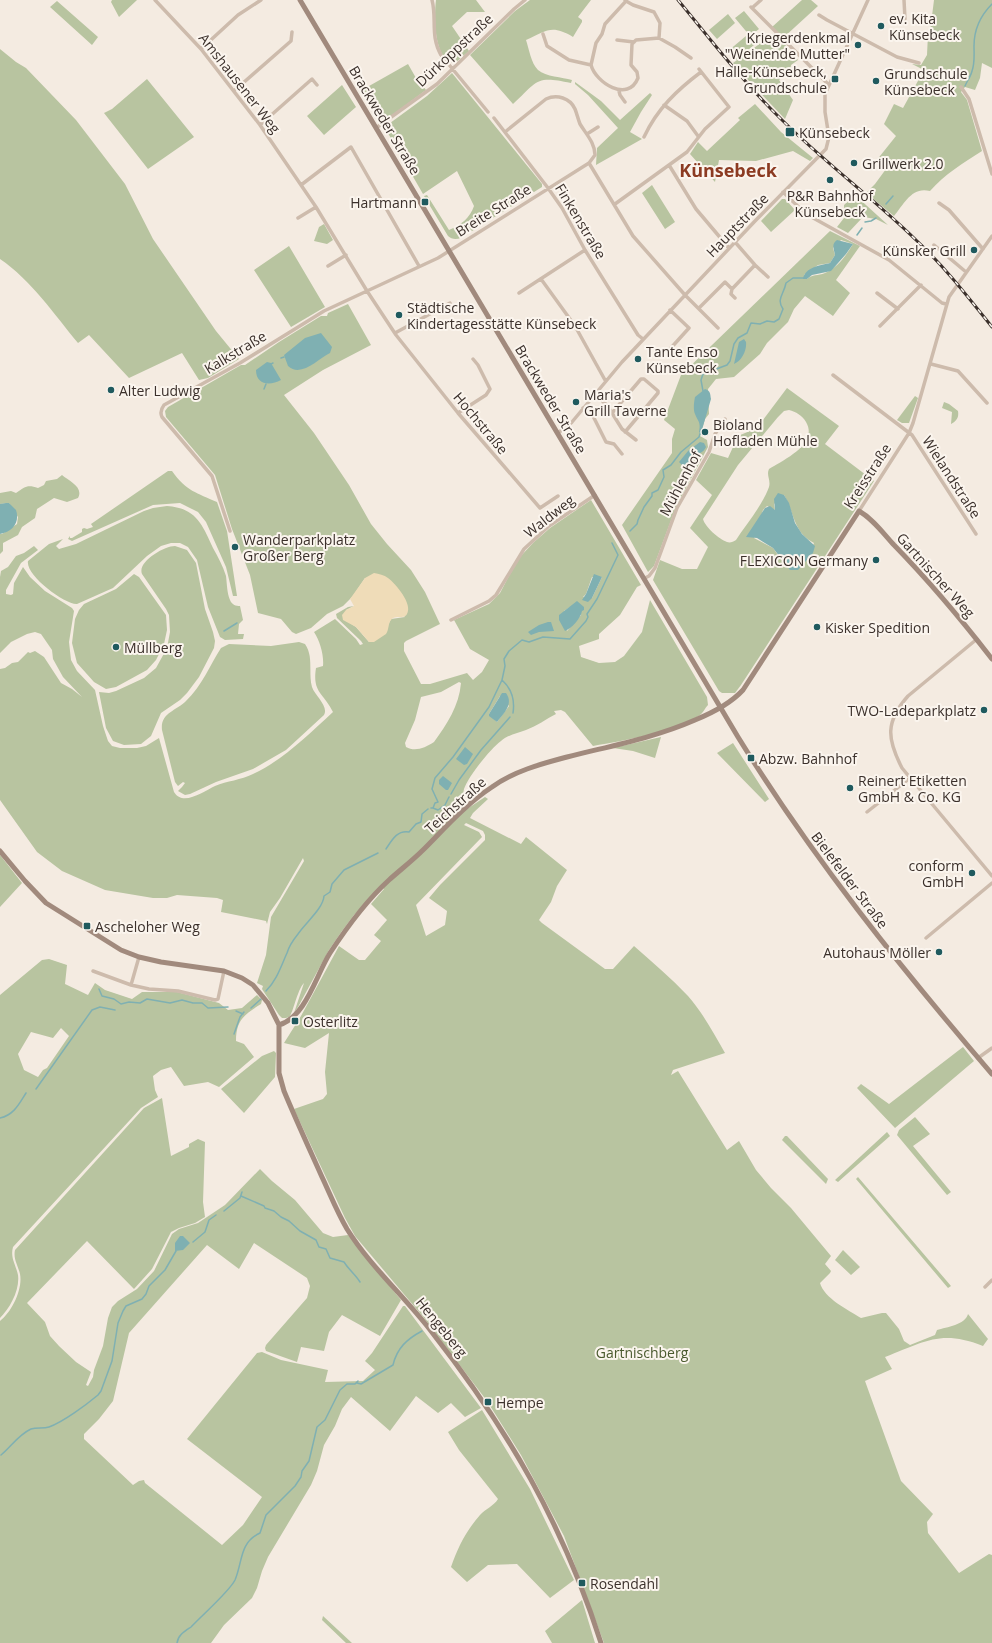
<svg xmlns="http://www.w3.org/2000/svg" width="992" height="1643" font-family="'Open Sans',sans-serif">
	<rect width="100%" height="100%" fill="#f4ebe1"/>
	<path fill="#b8c4a0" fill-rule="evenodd" d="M112 0H137L119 17 111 2Z
		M436 0H476L485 12H467L452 26 469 51 455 63C433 61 434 15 436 0Z
		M530 0H591L578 17 582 20V22L573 37C551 24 547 31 526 40 529 49 531 63 538 70 546 77 562 77 572 80L571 83C535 75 538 81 513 104L470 55 515 11Z
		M802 0H811L818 6 783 38 772 27Z
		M934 0H992V68L982 63 980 78 975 90 965 87 961 92 967 100 982 151C963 163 945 174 930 191 912 186 904 204 894 216L866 193 875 184 886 169 876 161 896 136 884 124 894 104 903 108 924 70 912 64 921 65 927 55 928 34 930 32Z
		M57 1 98 37 92 45 50 7Z
		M744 11 759 29 750 36 735 18Z
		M728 14 735 23 717 39 709 30Z
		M775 33 798 60 791 65 790 71 779 80 793 100 785 119 750 82 733 63Z
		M746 36 754 45 736 60 728 51Z
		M0 49 16 62 26 68 76 120 125 184 153 239 216 331 239 359 208 378 199 380 182 353 129 378 89 335 78 343C54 314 31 280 0 259Z
		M408 64 416 78 426 90 387 119 379 120 362 90Z
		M452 73 542 184V187L534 192 532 191 527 194 528 196 472 231 471 230 466 233V235C461 239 453 241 448 236L424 196 427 195 449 230C461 225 470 218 474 206L457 171 423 194 385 128 386 126 427 96Z
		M147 79 194 137 148 169 104 113 112 109Z
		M575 82 601 101 620 120 650 93 652 95 641 112 630 132 642 139 596 165 597 148 618 128 588 95 575 84Z
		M342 85 356 107 324 135 307 116Z
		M755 104 781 132 813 158 810 161 793 151 756 161 719 160 715 182 690 154 698 142 707 151 740 120 738 118Z
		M652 185 675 222 665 229 642 193Z
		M855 195 888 225 876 219 863 217 848 233 837 227 844 218V205Z
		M782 199H785L795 210 771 232 761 221Z
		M324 224 333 240 327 244 314 241 319 227Z
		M830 231 860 246 836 280 850 293 833 316 805 296 794 309 788 322 767 343 760 354 734 377 716 379 708 389 709 414 705 419 700 436 707 440 708 447 676 507 654 566 648 572 622 525 672 453V439L675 429 664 420 681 375ZM841 240 853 244C846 256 837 268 825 273 818 276 812 274 807 279L804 275 818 265 830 263 835 255 833 248Z
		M289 246 325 307 291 327 254 270Z
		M348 304 371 345 323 370 284 395 314 433 349 485 371 524 387 544 411 570 425 592 440 624 406 641 404 643V651L421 684H430L467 673 473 680 482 672 489 660 470 649 454 620 489 604 500 593 518 559 533 543 550 528 591 500 641 585 637 587 620 615 599 634V639L579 646 581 657 599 663 615 662 624 656 642 632 650 600 707 697 708 705C705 708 703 713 700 715 671 733 626 740 593 746L565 712 561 710 554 711 556 714C546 719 537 726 526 730 518 733 508 735 501 741 490 749 468 777 464 789 462 796 463 805 467 809L485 797 488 799 473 813 470 818 521 844 526 837 567 870 557 886 551 902 539 920 542 923 605 969H613L634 946C652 962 671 978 688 996 703 1013 714 1034 725 1053L673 1070 671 1075 678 1071 727 1150 739 1141 756 1170 771 1188 791 1208 831 1256 825 1264 831 1271 830 1273 820 1283C824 1298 848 1310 861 1318L882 1313H886L899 1329 904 1341 910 1345 935 1335 937 1330C947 1327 965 1325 968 1314L988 1339 983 1346C941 1329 924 1342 885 1357L892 1369 865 1381 901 1481 933 1514 927 1522 928 1533 959 1573 989 1554 992 1555V1643H604L564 1536 521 1455 487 1401 424 1318 355 1236 345 1218 294 1109 323 1099 327 1094 325 1072 329 1033 305 1048 284 1043 301 1016 339 946 359 960H365L381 941 374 935 387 920 371 904 384 889 381 886 354 915 342 931 329 950 298 1007 294 1013 304 983C297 990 293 1014 289 1017 287 1018 285 1018 282 1018L279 1015 262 989 263 986 257 983 266 955 271 917 304 861 303 858 280 898 270 912 267 924 266 921 221 912 223 900 217 898 177 895 167 898H153L105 890 62 871 37 852 0 800V669L5 668 12 663 18 662 28 652 30 653 35 651 44 657 61 683 72 689 82 697 63 677 53 659 52 650 41 634 35 632 27 634 11 642 0 653V577L1 571 8 567 16 556 24 553 34 546 38 550 21 563 6 590V594L11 595 13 594 14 583 23 567 30 577 45 591 72 608 74 611 69 642 71 660 77 671 95 690 103 726 108 741 112 746 120 748H137L146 746 159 738 174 792C183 807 204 791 215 786 227 781 241 780 253 774 283 760 308 735 333 712 324 693 312 693 316 668L323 666C324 655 320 641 314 632L335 619 356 639 360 645 363 644 361 641 337 618 336 614 348 607 354 606 346 610 350 623 356 627 369 642 389 623 391 619 405 617 365 578 353 596 343 606 327 614 311 628 296 634 292 632 281 619 258 613 250 575 232 529 215 475 166 417 165 411 168 407 241 365H245L279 342 321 316H327L328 313ZM592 577H602L592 598 583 597 586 594ZM570 607 581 615 567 631 564 611ZM459 682 461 683C459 706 447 724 434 742 425 748 415 752 406 747L405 743 415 720 421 697 441 692ZM500 696 509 706 497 722 489 714ZM466 823 483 831 485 835V840L440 885 429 898 447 911 445 925 426 936 416 905 482 837 479 832 464 825Z
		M787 388 839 426 825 444 874 481 741 685 735 693H722L719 691 653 580 660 560 682 569H697L708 547 690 528 712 495 696 480 711 453 728 458 738 436 757 428ZM789 410C796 412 802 415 806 422 819 444 783 460 769 469 766 475 771 480 769 487 762 506 747 523 736 540 733 542 730 543 727 542 719 539 705 527 703 519L705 516 738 465 778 417 784 411ZM784 495C795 514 793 532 814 543L807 559 801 566H786L773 548 754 538 763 510 767 506 775 510 774 504Z
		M915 396 918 398 909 423H902L897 420Z
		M944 402 949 404 958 411C959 417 957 421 951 424L952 412 942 408Z
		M168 471H172C186 491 197 493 217 502L227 531 237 596H233L226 567 206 522 198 512 180 503 153 505 72 541 68 539 70 536V538H72L82 532V529L84 528 87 529 93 527 91 524Z
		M62 475C69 481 84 487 78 498L67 502 54 498 37 509 35 518 22 527 18 535 3 543V551L0 554V534H2L17 524 18 517 9 503 0 504V493L11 491 16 493C25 487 27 484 38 488L44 485 46 481 57 479Z
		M167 506C196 508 202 524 213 548 218 557 223 566 226 576 227 584 227 593 230 600 232 605 236 606 240 606L243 620 239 624 238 634H244L243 639 225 640 220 637 208 607 197 560 188 547 180 543H171L161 546 147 556 113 588 77 604C65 605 25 575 28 561L49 544 63 539 56 546 59 549 76 544 144 511 153 508Z
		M175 546 187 550 196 563 205 609 213 632 215 641 214 648 199 677 187 693 180 700 161 713 151 736 141 744 124 745 113 741 106 728 99 692 109 693 116 691 144 678 156 668 167 648 170 632 169 615 166 609 142 574C137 562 164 546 175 546Z
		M134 574 139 577 166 615 167 630 164 644 156 660 147 670 116 687 106 689 94 682 77 663 72 643 75 619 79 610 84 604 116 589Z
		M299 642 305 644C314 657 308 673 312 687 315 696 329 706 324 715L286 750 253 769 216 782 190 794 185 795 178 791 182 787 185 783 183 782 178 786 175 782 162 730C160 713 176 711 186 701 202 686 210 665 221 648L229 644 271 646Z
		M661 737 655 758 633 751 613 748Z
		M733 743 769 799 765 802 717 753Z
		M0 855 22 883 0 907Z
		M49 959 67 965 65 984 88 995 95 983 105 990 132 999 142 992H177L219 1003 228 1010 242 1008 257 995 262 1000 261 1004C244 1015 236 1020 236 1041L244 1044 254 1057 219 1087 208 1082 184 1086 171 1067 161 1070 153 1076 155 1090 158 1097 141 1108 13 1247C10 1258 16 1265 18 1275 20 1290 10 1308 0 1318V995L42 960ZM61 1028 69 1036 47 1068 43 1070 38 1077 24 1070 18 1054 31 1032 53 1038Z
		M963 1047 974 1061 895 1128 857 1088 861 1084 889 1104Z
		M274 1051 276 1053 275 1077 244 1113 221 1089 262 1056Z
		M162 1098 171 1156 189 1147V1144L198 1139 205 1142 203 1202 205 1217 195 1223 179 1228 171 1232 152 1269 134 1289 87 1241 27 1303 45 1322 50 1336 59 1346 76 1362 91 1372 86 1385 88 1386 93 1377 94 1370 103 1346 108 1318 112 1307 118 1301 137 1289 154 1271 172 1234 179 1229 198 1223 225 1205 260 1169 272 1181 295 1200 323 1233 333 1237 348 1235 401 1300 380 1336 342 1315 329 1332 324 1351 301 1347 297 1362 266 1351 265 1348 266 1345 307 1298 310 1286 307 1278 254 1243 239 1269 207 1245 129 1333 113 1401 99 1419 84 1434V1439L133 1485 139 1481 144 1480 145 1483 222 1545 243 1525 262 1497 187 1439 257 1353 262 1352 281 1360 328 1370 325 1382 363 1381 375 1370 365 1361 372 1353 403 1306H405L481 1408 465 1417 451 1403 438 1413 416 1396 390 1431 351 1397 342 1409 335 1426 324 1445 317 1471 311 1485 268 1557 262 1571 257 1588 252 1598 224 1625 211 1643H0V1321C12 1312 23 1289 20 1274 18 1265 13 1259 15 1250L144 1108Z
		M915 1117 930 1134 913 1146 951 1192 947 1195 897 1135 899 1130Z
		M887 1132 890 1136 838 1182 835 1180Z
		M785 1136H787L828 1179 826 1184 782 1140Z
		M858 1177 951 1286 948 1288 856 1179Z
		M843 1250 860 1267 851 1275 835 1260Z
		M482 1410 530 1489 574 1580 550 1598 517 1564 488 1565 467 1582 451 1567C458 1547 466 1531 480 1515 485 1509 494 1506 498 1499L459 1450 448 1432Z
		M582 1600 595 1643H552L545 1631Z
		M323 1616 352 1643H346L322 1620Z"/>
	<path fill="#efdcb8" d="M374 573C379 574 384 575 388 578 396 584 413 604 407 614 404 620 395 614 391 620 388 623 389 630 386 634L374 642H369L356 627 343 620 342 615 346 610 354 606 350 599 365 578Z"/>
	<path fill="#7fb0b2" d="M837 240 853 244 846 254 831 271 812 275 807 279H803C805 267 821 265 830 263L835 255C834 249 831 244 837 240Z
		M321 333 332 347 330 353C318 359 301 378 288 366L284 355 305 338Z
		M744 339 746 342C747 350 742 361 734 364L739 342Z
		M267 362 271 363 281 380C270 386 256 385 256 370Z
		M705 389C711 391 710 394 711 399L701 433 699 432C701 421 698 422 695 414 693 409 694 402 695 397Z
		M700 442 704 443 706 447C703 453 700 452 696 456 693 457 688 464 686 467L683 466 679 462 688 451Z
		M778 493 784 495 789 503 795 523 802 534 815 546 813 553 798 570H790L773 548 757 538 746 537 765 508 770 506 775 510 774 499Z
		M6 503H9L16 510C20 522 13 532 0 534V504Z
		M594 574 602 577 592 598 588 602 582 600 586 594Z
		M577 601 584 607V610L582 611C581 618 571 629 565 631L559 620V615Z
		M548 622H551L554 631 539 632 531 635 528 632 539 625Z
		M502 693H506C514 704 504 713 497 722L489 716V714Z
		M465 747 473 754 467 764 464 765 456 759Z
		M443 776 452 783 448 790H446L439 784V780Z
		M180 1236H183L190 1243 183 1250 175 1251V1243Z"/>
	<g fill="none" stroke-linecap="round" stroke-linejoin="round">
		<path stroke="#7fb0b2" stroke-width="1.5" d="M965 86C967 81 971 76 972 71 975 63 974 55 974 46 974 29 980 16 992 4
			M886 204 893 196
			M865 222 871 221 876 218
			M857 235 862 228
			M281 358 284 357
			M271 364 273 363
			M264 389 266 384
			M703 391 701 380 703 374 727 365 730 361 734 344 738 338 747 333 751 323 760 324 767 321 774 322 779 319 783 309C776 299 784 294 786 283L793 278H804
			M630 531 637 524 638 520 644 507 652 496V493L658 490 664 477 663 470 671 465 681 452 699 437 701 431
			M224 631 237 623
			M502 680C512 689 515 700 513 713
			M451 794 459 780 481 750 510 717
			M431 808H433L435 803 438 802 432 789 435 778 453 757 489 707 502 680 505 666 504 659 509 651 522 640 529 642 543 637 570 639 586 621 588 617 587 614 597 599 618 555 612 543
			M433 808 438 810 445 805 449 797
			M386 849C392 840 397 830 409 832L416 824 421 822 422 814 428 809
			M99 989 102 996 114 999 121 1004 129 1002 140 1003 147 999 170 1003 182 1000 193 1003H202L208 1008 228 1007
			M266 991C277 980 281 966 287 953 289 946 294 939 298 934 305 923 323 909 324 896L330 892 332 884 344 870 378 853
			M251 1008 261 999
			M236 1011 243 1014
			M234 1034 240 1017 244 1012
			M36 1089 92 1010 100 1007 115 1010
			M0 1118C14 1115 19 1104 26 1093
			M241 1196 264 1206 265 1208 274 1211 281 1217 289 1221 300 1231 316 1240 319 1247 326 1249 330 1258 344 1262C349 1270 355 1274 360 1282
			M224 1211 240 1198 242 1192
			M193 1242 205 1232 209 1220 216 1215
			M357 1383 361 1384 393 1365C397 1348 407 1339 422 1331
			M1 1455C11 1447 18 1435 31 1429 37 1427 43 1429 49 1427 63 1422 86 1405 98 1395L101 1391 112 1361 118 1323 123 1311 126 1306 142 1299 146 1294 149 1286 165 1270 176 1251
			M177 1643C178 1635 185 1631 191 1627 202 1615 229 1592 235 1580 243 1561 239 1543 260 1533L266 1515 295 1486 301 1477 302 1471 309 1461 317 1427 325 1420 340 1390 347 1384H355L358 1381"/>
		<path stroke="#cdbbac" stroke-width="3.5" d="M155 0 201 49 260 125 316 207 367 291 396 335 458 413 540 508 558 496
			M432 0C437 19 430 36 441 55L488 112
			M625 0 626 1 605 24 602 34 596 43 591 65C596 83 628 103 638 78L637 72 631 65 632 44 636 40 659 38 675 47 691 58
			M904 0 905 19
			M626 1 633 5 654 12 660 23 659 38
			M751 7 829 85
			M752 8 761 0
			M819 15 827 20 897 57 919 63
			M543 34 547 46 569 60 591 65
			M617 40 634 42
			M201 49 238 15 261 0
			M961 87 969 99 992 174
			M235 90 291 41 292 32
			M619 91 620 95 625 102
			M664 105 687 121 698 136
			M494 118 548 188 562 208 585 250 638 335 643 339
			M260 125 312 79 317 85
			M376 128 437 84 514 9 525 0
			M587 134 598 127
			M644 137C657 109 677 90 701 72
			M589 163 633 236 685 295 718 328
			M669 165 696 209 729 248
			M301 185 351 147 419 266
			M783 192 806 214 889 260 942 303 946 304
			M939 203 949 210 983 249
			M615 204 687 152 705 129 729 107 699 69
			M298 218 316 207
			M735 242 755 265 768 277
			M934 245 966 272
			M328 266 346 255
			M541 279 575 326 605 380
			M732 289 731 294 735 298
			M519 293 585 250
			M877 293 898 309
			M699 308 725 282 732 289 755 265
			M880 326 921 285
			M395 333 450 303
			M670 349 689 328 670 310
			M931 364 958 371 987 403
			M833 375 912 435 976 534
			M594 394 607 405 622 429 636 440
			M583 408 592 414 606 442 614 444 622 454
			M458 413 486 395 490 389 478 365 473 359
			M612 413 641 379H644L658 391V393L625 432
			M558 433 572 422 622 362 756 220 826 149 829 137 825 112V94L868 0
			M859 511 909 433 913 423 949 297 992 236
			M230 531 212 476 162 417C160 413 161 409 164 405L240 363 324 311 438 258 589 163 595 155C595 143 586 134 580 124 578 119 577 114 575 109 570 98 557 94 546 99L505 132
			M645 578 649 576 655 568 677 508 709 452 715 434 725 419
			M451 620 489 601 496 595 524 549 549 526 595 495
			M977 639 908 696C885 722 887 739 902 768L992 876
			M867 812 910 778
			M926 938 992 883
			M93 971 131 985 149 989 178 991 215 1000 218 999 224 971
			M131 985 139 957
			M978 1058 992 1048
			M985 1287 992 1280"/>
		<path stroke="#a18a7d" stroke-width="5" d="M300 0 738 737C812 857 900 967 992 1074
			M0 851 25 881 46 903 121 950 139 957 161 962 224 971 242 978 253 985 268 1003 279 1025V1073L284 1091C296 1120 309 1148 322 1177 330 1194 337 1212 347 1229 370 1266 404 1296 431 1331 508 1429 563 1524 601 1643
			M279 1025C306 1017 316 975 330 953 347 927 366 901 389 880 400 870 412 861 423 850 445 828 466 804 492 787 514 771 541 764 567 757 610 746 654 738 695 720 712 713 731 703 743 690L859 511C873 519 883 533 894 545 929 581 961 619 992 659"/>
		<defs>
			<path id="rail" d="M678 0C711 40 743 82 781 119 824 162 873 198 916 240 944 266 968 297 992 327"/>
		</defs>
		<use href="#rail" stroke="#3b302b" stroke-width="3"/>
		<use href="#rail" stroke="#fbf5ee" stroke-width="1.5" stroke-dasharray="4.5" stroke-linecap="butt"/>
	</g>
	<g fill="#1f5a5e" stroke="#fbf5ee" stroke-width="1.5">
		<circle cx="881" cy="26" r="4"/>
		<circle cx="858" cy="45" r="4"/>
		<rect x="831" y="75" width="8" height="8" rx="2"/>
		<circle cx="876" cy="81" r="4"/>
		<rect x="785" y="127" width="10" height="10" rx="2"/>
		<circle cx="854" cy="163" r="4"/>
		<circle cx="830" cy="180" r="4"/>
		<rect x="421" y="198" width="8" height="8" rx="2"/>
		<circle cx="974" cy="250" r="4"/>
		<circle cx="399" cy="315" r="4"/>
		<circle cx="638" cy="359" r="4"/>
		<circle cx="111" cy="390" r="4"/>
		<circle cx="576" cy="402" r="4"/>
		<circle cx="705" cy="432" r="4"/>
		<circle cx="235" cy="547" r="4"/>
		<circle cx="876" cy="560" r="4"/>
		<circle cx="817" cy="627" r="4"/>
		<circle cx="116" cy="647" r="4"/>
		<circle cx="984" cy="710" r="4"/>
		<rect x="747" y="754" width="8" height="8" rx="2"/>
		<circle cx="850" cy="788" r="4"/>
		<circle cx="972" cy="873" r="4"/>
		<rect x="83" y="922" width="8" height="8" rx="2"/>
		<circle cx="939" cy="952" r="4"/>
		<rect x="291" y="1017" width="8" height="8" rx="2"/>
		<rect x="484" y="1398" width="8" height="8" rx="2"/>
		<rect x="578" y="1579" width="8" height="8" rx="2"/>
	</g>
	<g text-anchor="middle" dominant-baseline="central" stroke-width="4" stroke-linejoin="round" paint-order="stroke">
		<g font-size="14" fill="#3b302b" stroke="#fbf5ee" text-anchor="start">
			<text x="889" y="18">ev. Kita<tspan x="889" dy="16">Künsebeck</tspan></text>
			<text x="850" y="37" text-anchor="end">Kriegerdenkmal<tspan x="850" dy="16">"Weinende Mutter"</tspan></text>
			<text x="827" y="71" text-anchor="end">Halle-Künsebeck,<tspan x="827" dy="16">Grundschule</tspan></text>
			<text x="884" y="73">Grundschule<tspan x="884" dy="16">Künsebeck</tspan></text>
			<text x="799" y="132">Künsebeck</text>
			<text x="862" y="163">Grillwerk 2.0</text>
			<text x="830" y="195" text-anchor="middle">P&amp;R Bahnhof<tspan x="830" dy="16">Künsebeck</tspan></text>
			<text x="417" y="202" text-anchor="end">Hartmann</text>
			<text x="966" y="250" text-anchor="end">Künsker Grill</text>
			<text x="407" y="307">Städtische<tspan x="407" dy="16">Kindertagesstätte Künsebeck</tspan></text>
			<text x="646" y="351">Tante Enso<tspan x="646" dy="16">Künsebeck</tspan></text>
			<text x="119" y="390">Alter Ludwig</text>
			<text x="584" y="394">Maria's<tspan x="584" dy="16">Grill Taverne</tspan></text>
			<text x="713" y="424">Bioland<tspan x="713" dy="16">Hofladen Mühle</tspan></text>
			<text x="243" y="539">Wanderparkplatz<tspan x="243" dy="16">Großer Berg</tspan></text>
			<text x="868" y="560" text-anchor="end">FLEXICON Germany</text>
			<text x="825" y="627">Kisker Spedition</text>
			<text x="124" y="647">Müllberg</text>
			<text x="976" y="710" text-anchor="end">TWO-Ladeparkplatz</text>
			<text x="759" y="758">Abzw. Bahnhof</text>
			<text x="858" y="780">Reinert Etiketten<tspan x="858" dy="16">GmbH &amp; Co. KG</tspan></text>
			<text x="964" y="865" text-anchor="end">conform<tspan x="964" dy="16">GmbH</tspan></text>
			<text x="95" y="926">Ascheloher Weg</text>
			<text x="931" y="952" text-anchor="end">Autohaus Möller</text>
			<text x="303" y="1021">Osterlitz</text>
			<text x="496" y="1402">Hempe</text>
			<text x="590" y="1583">Rosendahl</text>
		</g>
		<g font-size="14" fill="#3b302b" stroke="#fbf5ee">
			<text transform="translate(454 50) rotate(-43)">Dürkoppstraße</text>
			<text transform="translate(240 83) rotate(52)">Amshausener Weg</text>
			<text transform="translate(385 120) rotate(59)">Brackweder Straße</text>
			<text transform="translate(493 210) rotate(-32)">Breite Straße</text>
			<text transform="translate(581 221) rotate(59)">Finkenstraße</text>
			<text transform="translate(737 225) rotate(-46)">Hauptstraße</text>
			<text transform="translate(235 352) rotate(-31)">Kalkstraße</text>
			<text transform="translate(551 399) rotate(59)">Brackweder Straße</text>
			<text transform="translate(481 423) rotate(50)">Hochstraße</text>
			<text transform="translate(867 476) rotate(-57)">Kreisstraße</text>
			<text transform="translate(952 477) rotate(57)">Wielandstraße</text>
			<text transform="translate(680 483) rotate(-62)">Mühlenhof</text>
			<text transform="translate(549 516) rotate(-38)">Waldweg</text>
			<text transform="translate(936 575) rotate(48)">Gartnischer Weg</text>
			<text transform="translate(455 805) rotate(-42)">Teichstraße</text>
			<text transform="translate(850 880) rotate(53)">Bielefelder Straße</text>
			<text transform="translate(442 1327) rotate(51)">Hengeberg</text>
		</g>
		<g font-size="14" fill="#4a5a2e" stroke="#fbf5ee">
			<text x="642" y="1352">Gartnischberg</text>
		</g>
		<g font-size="18" font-weight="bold" fill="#8c3b22" stroke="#fbf5ee">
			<text x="728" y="170">Künsebeck</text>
		</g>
	</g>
</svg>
